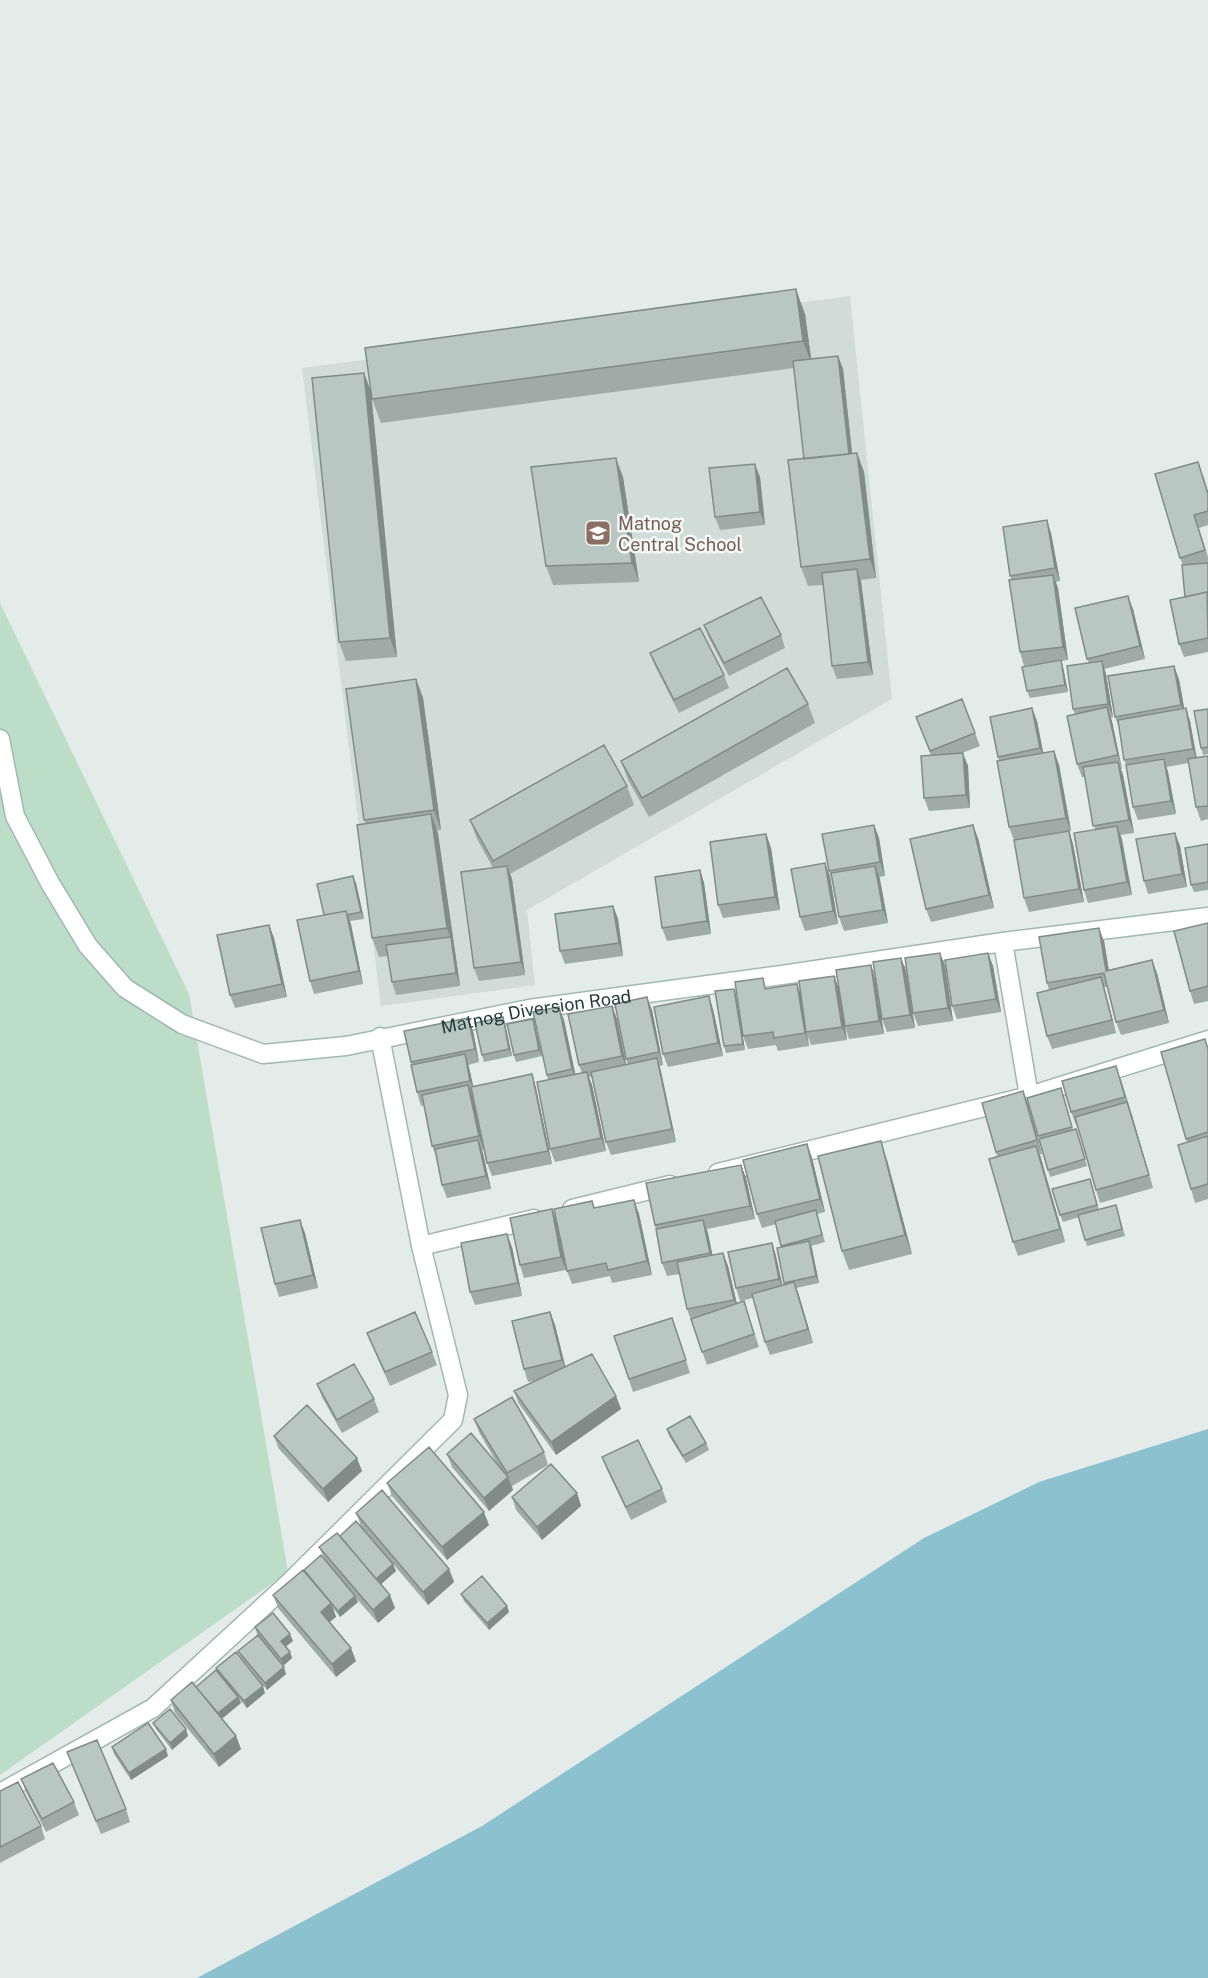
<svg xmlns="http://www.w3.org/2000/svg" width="1208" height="1978" font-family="'Public Sans',sans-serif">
	<rect width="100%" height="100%" fill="#e3ece8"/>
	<path fill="#d1dcd8" d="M850 296 892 699 527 910 535 985 381 1006 302 368Z"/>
	<path fill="#bcddc7" d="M0 603 189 994 288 1572 0 1775Z"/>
	<path fill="#8cc1d0" d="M1208 1429V1978H197L482 1826 924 1538 1039 1482Z"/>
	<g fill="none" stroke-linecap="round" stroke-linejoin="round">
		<defs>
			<path id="street" d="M1003 942 1029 1096"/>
			<g id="secondary">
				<path id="s1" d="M0 739 15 816 50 883 88 946 125 988 182 1024 263 1054 346 1046 529 1009 782 975 1003 942 1208 917"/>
				<path d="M380 1037 421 1246"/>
				<path d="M718 1173 1029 1096 1208 1040"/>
				<path d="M572 1209 670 1185"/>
				<path d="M0 1793 153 1708 291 1581 453 1420 458 1395 421 1246 534 1219"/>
			</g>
		</defs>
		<use href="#street" stroke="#a6b4b0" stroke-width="21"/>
		<use href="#secondary" stroke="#a1b8b1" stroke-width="21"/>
		<use href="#street" stroke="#fff" stroke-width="18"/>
		<use href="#secondary" stroke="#fff" stroke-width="18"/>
	</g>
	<path fill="#9eaba7" d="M805 314 811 359 838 356 843 369 852 453H857L864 472 876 578 861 580 873 675 837 679 832 666 823 585 808 586 801 567 804 459 794 368 381 423 372 399Z
		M364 373 371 392 397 657 346 661 339 642Z
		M1203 475 1208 491V525L1199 528 1208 557V652L1184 657 1179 644 1185 597 1183 565 1180 558Z
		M623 477 639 582 553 585 546 566Z
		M760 477 765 525 720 530 715 517Z
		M1051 533 1060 581 1056 582 1058 588 1068 660 1061 661 1063 667 1068 692 1030 698 1027 691 1046 663 1024 666 1020 652 1012 580 1010 576Z
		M1133 609 1145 659 1104 669 1106 674 1113 717 1111 718 1122 769H1121L1123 775 1134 833 1120 835 1132 895 1088 903 1084 890 1095 830 1085 777H1082L1077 764 1075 714 1073 709 1089 663 1087 659Z
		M704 625 781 635 785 648 729 676 709 638Z
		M650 653 724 675 729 688 679 713 655 666Z
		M416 679 423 698 441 830H437L460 986 396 995 392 982 388 956 379 957 372 938 366 824 364 820Z
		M1179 679 1184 708 1190 721 1197 758 1208 756V819L1201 821 1196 807 1189 763 1166 767 1168 772 1176 814 1138 820 1133 807 1119 727 1115 717Z
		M962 699 980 746 962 753 968 766 970 808 929 811 924 798 931 755 916 717Z
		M808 704 815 723 649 817 628 780 621 761Z
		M1032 708 1037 721 1043 753 1054 751 1059 765 1071 831H1069L1073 844 1084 902 1029 912 1024 898 1014 840 1009 827 999 761 998 757Z
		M1208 709V754L1203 755 1201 748Z
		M627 786 634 805 510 874 512 879 525 975 479 981 474 968 493 868 477 839 470 820Z
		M874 825 879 838 885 876 879 877 888 923 844 931 839 917 832 879 829 871Z
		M1175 833 1180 846 1187 887 1148 894 1144 881Z
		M766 834 771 848 780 910 723 918 718 905Z
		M978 838 994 908 931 922 926 909Z
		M1208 844V890L1194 892 1191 885Z
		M700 870 704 883 711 934 667 941 662 928Z
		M830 876 838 924 805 931 800 917Z
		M356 883 364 919 350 921 363 984 314 994 310 981 324 915Z
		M613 906 618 919 623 956 565 964 560 951Z
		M1208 923V1001L1194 1004 1190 991Z
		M269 925 274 938 287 997 235 1008 230 995Z
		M1104 941 1109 970 1157 973 1169 1023 1121 1035 1116 1022 1108 987H1104L1116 1033 1052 1049 1047 1036 1049 990 1047 983Z
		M940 953 945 966 953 1021 918 1026 913 1013Z
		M988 953 993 966 1001 1012 957 1019 952 1006Z
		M901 958 906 971 915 1028 887 1032 882 1019Z
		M834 976 839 989 875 978 884 1034 849 1039 845 1027 847 1040 811 1045 808 1036 809 1046 778 1051 776 1045 748 1049 743 1036 767 988 800 993Z
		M734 989 736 995 745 1050 726 1053 724 1046Z
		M612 1006 617 1019 626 1064H628L626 1059 652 1010 663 1065 659 1066 676 1142 611 1155 606 1142 592 1077H589L592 1085 606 1151 555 1162 550 1149 548 1079 547 1075 564 1020 575 1074 582 1073 579 1065Z
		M713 1009 723 1056 668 1067 663 1054Z
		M503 1017 505 1024 512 1056 484 1062 482 1055Z
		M468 1018 473 1031 479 1062 468 1065 473 1086 532 1074 536 1088 552 1164 492 1176 487 1163 484 1149 482 1150 491 1189 447 1198 442 1185 437 1158 432 1146 424 1105 421 1106 417 1092 411 1062Z
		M535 1026 542 1056 516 1062 514 1055Z
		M1208 1047V1199L1195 1203 1191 1189 1187 1142 1161 1052Z
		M1121 1079 1153 1188 1100 1203 1096 1190 1077 1125H1076L1071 1112Z
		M1023 1091 1028 1104 1042 1154H1040L1065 1242 1018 1256 1013 1242 997 1156 982 1103Z
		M1063 1095 1073 1130 1076 1129 1078 1135 1087 1166 1050 1177 1027 1098Z
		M807 1144 812 1158 825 1212 817 1214 825 1242 811 1246 819 1283 796 1288 813 1343 770 1355 765 1342 753 1298 740 1301 736 1288 772 1243 776 1256 782 1285H785L777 1248 782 1247 776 1224 762 1228 757 1214Z
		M887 1160 912 1254 849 1270 842 1251Z
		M741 1165 746 1178 755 1219 707 1229 712 1255 723 1253 728 1266 737 1304 744 1301 759 1347 707 1365 687 1309 680 1274 667 1276 662 1263 655 1225Z
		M1092 1186 1099 1209 1118 1211 1125 1236 1087 1246 1079 1217 1063 1222 1060 1215Z
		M634 1200 639 1214 652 1275 612 1283 610 1276 572 1284 567 1271 592 1201 595 1208Z
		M552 1209 557 1222 566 1270 524 1278 520 1265Z
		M305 1233 318 1288 279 1297 275 1284Z
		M512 1247 522 1296 475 1305 470 1292Z
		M550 1312 555 1325 565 1367 616 1396 621 1409 556 1455 519 1404 514 1391 539 1380 528 1382 524 1369Z
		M672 1318 690 1373 633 1392 614 1336Z
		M367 1333 432 1352 437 1365 390 1386 372 1346Z
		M317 1384 374 1399 379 1412 342 1433 322 1397Z
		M474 1419 544 1452 548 1465 512 1486 513 1490 489 1511 452 1467 447 1454 498 1465 479 1432Z
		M667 1429 706 1443 709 1450 686 1463 669 1436Z
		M274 1436 362 1471 328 1502 279 1449Z
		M602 1457 662 1489 667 1502 631 1520 607 1470Z
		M387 1483 489 1525 447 1560 392 1496Z
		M577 1493 581 1506 542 1540 516 1510 512 1497Z
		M356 1513 449 1569 454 1582 428 1605 361 1526Z
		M319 1547 393 1564 396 1571 381 1584 395 1608 378 1623 356 1598 358 1602 340 1617 333 1608 336 1617 329 1622 356 1661 336 1677 278 1608 273 1595 324 1558Z
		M461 1594 507 1606 509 1612 489 1630 464 1601Z
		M255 1627 293 1641 286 1646 290 1652 292 1658 283 1666 257 1634Z
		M238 1651 286 1674 267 1690 241 1657Z
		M216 1668 265 1693 247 1708 239 1699 241 1703 222 1719 236 1736 241 1749 219 1767 175 1713 171 1700 196 1687 218 1671Z
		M153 1723 188 1736 172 1750 156 1729Z
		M112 1747 168 1756 131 1780 114 1754Z
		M67 1752 126 1809 130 1822 101 1834Z
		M21 1779 74 1802 79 1815 46 1832 26 1792Z
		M0 1791 41 1826 45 1839 0 1863Z"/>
	<path fill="#818b88" d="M796 289 805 314 812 365 803 341Z
		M838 356 843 369 854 471 850 458Z
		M364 373 371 392 397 657 390 638Z
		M857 453 864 472 876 578 870 559Z
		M616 458 623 477 639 582 632 563Z
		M755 464 760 477 765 525 760 512Z
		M1047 520 1051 533 1060 581 1055 568Z
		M857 569 861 582 873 675 868 662Z
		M1053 575 1058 588 1068 660 1063 647Z
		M1128 596 1133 609 1145 659 1140 646Z
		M1061 660 1063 667 1068 692 1065 685Z
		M1102 661 1106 674 1113 717 1108 704Z
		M1174 666 1179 679 1186 718 1181 705Z
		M416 679 423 698 441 830 434 810Z
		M1107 707 1112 721 1122 769 1118 755Z
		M1032 708 1037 721 1045 762 1040 748Z
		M1186 708 1190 721 1197 762 1193 749Z
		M1054 751 1059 765 1071 831 1066 818Z
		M963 753 968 766 970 808 966 795Z
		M1164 759 1168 772 1176 814 1171 801Z
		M1118 762 1123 775 1134 833 1129 820Z
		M431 814 438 833 460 986 456 973 451 939 447 928Z
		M874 825 879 838 885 876 880 862Z
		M973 825 978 838 994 908 989 895Z
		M1117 826 1122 839 1132 895 1127 882Z
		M1069 831 1073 844 1084 902 1079 889Z
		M1175 833 1180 846 1187 887 1182 874Z
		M766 834 771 848 780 910 775 897Z
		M825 863 830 876 838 924 833 911Z
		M507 866 512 879 525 975 521 962Z
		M875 866 880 879 888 923 883 910Z
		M700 870 704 883 711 934 707 921Z
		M353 876 356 883 364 919 361 912Z
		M613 906 618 919 623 956 619 943Z
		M346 911 351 924 363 984 359 971Z
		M269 925 274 938 287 997 282 984Z
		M1099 928 1104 941 1111 984 1106 971Z
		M940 953 945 966 953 1021 948 1008Z
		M988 953 993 966 1001 1012 996 999Z
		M901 958 906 971 915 1028 910 1015Z
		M1152 960 1157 973 1169 1023 1164 1010Z
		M871 965 875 978 884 1034 879 1021Z
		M834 976 839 989 847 1040 842 1027Z
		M1101 977 1105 990 1116 1033 1112 1020Z
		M797 984 802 997 806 1032 809 1046 805 1033Z
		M734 989 736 995 745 1050 743 1044Z
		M709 996 713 1009 723 1056 718 1043Z
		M647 997 652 1010 663 1065 659 1052Z
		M612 1006 617 1019 627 1069 622 1056Z
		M559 1007 564 1020 577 1082 572 1069Z
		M503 1017 505 1024 512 1056 509 1049Z
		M468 1018 473 1031 479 1062 475 1049Z
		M533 1019 535 1026 542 1056 539 1050Z
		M465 1054 469 1067 475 1094 470 1081Z
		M657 1058 661 1071 676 1142 672 1129Z
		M1116 1066 1132 1115 1153 1188 1149 1175Z
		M587 1072 592 1085 606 1151 601 1138Z
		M532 1074 536 1088 552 1164 548 1151Z
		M468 1085 473 1098 484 1149 479 1136Z
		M1023 1091 1028 1104 1042 1154 1037 1140Z
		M478 1140 483 1153 491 1189 486 1176Z
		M881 1141 887 1160 912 1254 905 1235Z
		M807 1144 812 1158 825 1212 820 1199Z
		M1036 1146 1041 1159 1065 1242 1060 1229Z
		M741 1165 746 1178 755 1219 750 1206Z
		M634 1200 639 1214 652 1275 647 1261Z
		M552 1209 557 1222 566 1270 561 1257Z
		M300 1220 305 1233 318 1288 313 1275Z
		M703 1220 708 1233 715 1267 710 1253Z
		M507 1234 512 1247 522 1296 518 1283Z
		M809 1241 812 1248 819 1283 816 1276Z
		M772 1243 776 1256 784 1292 779 1279Z
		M723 1253 728 1266 739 1313 734 1300Z
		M794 1282 799 1295 813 1343 808 1329Z
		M550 1312 555 1325 567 1373 562 1360Z
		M616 1396 621 1409 556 1455 551 1442Z
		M357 1458 362 1471 328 1502 323 1489Z
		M508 1477 513 1490 489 1511 484 1498Z
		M577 1493 581 1506 542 1540 537 1527Z
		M484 1512 489 1525 447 1560 442 1547Z
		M393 1564 396 1571 379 1586 376 1579Z
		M449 1569 454 1582 428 1605 423 1592Z
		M390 1595 395 1608 378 1623 373 1610Z
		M355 1596 358 1602 340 1617 338 1611Z
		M331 1603 336 1617 326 1625 321 1612Z
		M507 1606 509 1612 489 1630 487 1623Z
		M290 1634 293 1641 284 1648 281 1641Z
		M351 1648 356 1661 336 1677 332 1664Z
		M290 1652 292 1658 283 1666 281 1659Z
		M284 1667 286 1674 267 1690 265 1683Z
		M263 1686 265 1693 247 1708 244 1701Z
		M238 1697 241 1703 220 1720 217 1714Z
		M186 1729 188 1736 172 1750 170 1743Z
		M236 1736 241 1749 219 1767 214 1754Z
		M166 1749 168 1756 131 1780 129 1773Z"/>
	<path fill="#b8c7c2" stroke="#818b88" stroke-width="1.5" d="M796 289 803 341 372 399 365 348Z
		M838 356 849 454 804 459 793 361Z
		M364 373 390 638 339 642 312 378Z
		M857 453 870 559 801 567 788 460Z
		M616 458 632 563 546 566 531 467Z
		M1198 462 1208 494V511L1194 515 1205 550 1180 558 1155 474Z
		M755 464 760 512 715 517 709 468Z
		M1047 520 1055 568 1010 576 1003 527Z
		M1208 563V593L1207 592 1185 597 1182 565Z
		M857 569 868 662 832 666 822 573Z
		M1053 575 1063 647 1020 652 1009 580Z
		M1207 592 1208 638 1179 644 1170 600Z
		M1128 596 1140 646 1087 659 1075 608Z
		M761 597 781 635 724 663 704 625Z
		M700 628 724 675 674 700 650 653Z
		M1061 660 1065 685 1027 691 1022 667Z
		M1102 661 1108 704 1073 709 1067 666Z
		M1174 666 1181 705 1115 717 1108 676Z
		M787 668 808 704 642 798 621 761Z
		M416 679 434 810 364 820 346 689Z
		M962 699 975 733 930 751 916 717Z
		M1107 707 1118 755 1077 764 1067 716Z
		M1032 708 1040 748 998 757 990 717Z
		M1186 708 1193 749 1124 760 1118 720Z
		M1208 709V747L1201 748 1194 711Z
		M604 745 627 786 493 861 470 820Z
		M1054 751 1066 818 1009 827 997 761Z
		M963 753 966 795 924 798 921 756Z
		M1208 756V806L1196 807 1188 759Z
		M1164 759 1171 801 1133 807 1126 765Z
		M1118 762 1129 820 1093 826 1083 767Z
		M431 814 447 928 372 938 357 825Z
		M874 825 880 862 829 871 822 834Z
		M973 825 989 895 926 909 910 839Z
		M1117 826 1127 882 1084 890 1074 833Z
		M1069 831 1079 889 1024 898 1014 840Z
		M1175 833 1182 874 1144 881 1136 839Z
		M766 834 775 897 718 905 710 842Z
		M1208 844V882L1191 885 1185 848Z
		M825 863 833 911 800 917 791 869Z
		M507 866 521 962 474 968 461 872Z
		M875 866 883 910 839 917 831 873Z
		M700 870 707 921 662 928 655 877Z
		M353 876 361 912 347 915 346 911 324 915 317 884Z
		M613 906 619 943 560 951 555 914Z
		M346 911 359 971 310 981 297 920Z
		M1208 923V986L1190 991 1174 931Z
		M269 925 282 984 230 995 217 935Z
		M1099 928 1106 971 1152 960 1164 1010 1116 1022 1104 973 1047 983 1039 937Z
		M451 937 456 973 392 982 386 945Z
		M940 953 948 1008 913 1013 905 958Z
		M988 953 996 999 952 1006 945 960Z
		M901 958 910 1015 882 1019 873 962Z
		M871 965 879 1021 845 1026 836 970Z
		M834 976 842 1027 806 1032 799 981Z
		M1101 977 1112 1020 1047 1036 1037 993Z
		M763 978 765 989 797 984 805 1033 774 1038 773 1032 743 1036 735 982Z
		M734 989 743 1044 724 1046 715 991Z
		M709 996 718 1043 663 1054 654 1007Z
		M647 997 659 1052 626 1059 615 1004Z
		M612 1006 622 1056 579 1065 568 1014Z
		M559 1007 572 1069 547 1075 533 1012Z
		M503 1017 509 1049 482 1055 475 1023Z
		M468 1018 475 1049 411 1062 404 1031Z
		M533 1019 539 1050 514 1055 507 1024Z
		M1205 1039 1208 1049V1132L1186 1139 1161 1052Z
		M465 1054 470 1081 417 1092 411 1065Z
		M657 1058 672 1129 606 1142 591 1072Z
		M1116 1066 1125 1097 1071 1112 1062 1081Z
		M587 1072 601 1138 550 1149 537 1082Z
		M532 1074 548 1151 487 1163 471 1087Z
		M468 1085 479 1136 432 1146 422 1095Z
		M1061 1088 1072 1127 1038 1136 1027 1098Z
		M1023 1091 1037 1140 996 1152 982 1103Z
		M1127 1102 1149 1175 1096 1190 1075 1117Z
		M1076 1129 1085 1159 1048 1170 1039 1139Z
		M1208 1136V1184L1191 1189 1178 1145Z
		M478 1140 486 1176 442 1185 435 1149Z
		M881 1141 905 1235 842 1251 818 1156Z
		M807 1144 820 1199 757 1214 743 1160Z
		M1036 1146 1060 1229 1013 1242 989 1159Z
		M741 1165 750 1206 655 1225 646 1183Z
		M1090 1179 1097 1205 1060 1215 1052 1189Z
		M634 1200 647 1261 608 1270 606 1263 567 1271 554 1209 592 1201 594 1208Z
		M1116 1205 1122 1229 1085 1240 1078 1215Z
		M552 1209 561 1257 520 1265 510 1218Z
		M816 1210 822 1235 781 1246 775 1221Z
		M300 1220 313 1275 275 1284 261 1228Z
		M703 1220 710 1253 662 1263 656 1229Z
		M507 1234 518 1283 470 1292 461 1243Z
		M809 1241 816 1276 784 1283 777 1248Z
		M772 1243 779 1279 736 1288 728 1252Z
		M723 1253 734 1300 687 1309 677 1262Z
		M794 1282 808 1329 765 1342 752 1294Z
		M744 1301 754 1334 702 1352 691 1319Z
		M415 1312 432 1352 385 1372 367 1333Z
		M550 1312 562 1360 524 1369 512 1321Z
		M672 1318 686 1360 629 1379 614 1336Z
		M592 1354 616 1396 551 1442 514 1391Z
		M354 1364 374 1399 337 1420 317 1384Z
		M512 1397 544 1452 507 1473 474 1419Z
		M307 1405 357 1458 323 1489 274 1436Z
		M690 1416 706 1443 683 1456 667 1429Z
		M471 1433 508 1477 484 1498 447 1454Z
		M638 1440 662 1489 626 1507 602 1457Z
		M429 1447 484 1512 442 1547 387 1483Z
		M551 1464 577 1493 537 1527 512 1497Z
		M382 1490 449 1569 423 1592 356 1513Z
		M356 1521 393 1564 376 1579 340 1536Z
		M337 1533 390 1595 373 1610 319 1547Z
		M321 1555 355 1596 338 1611 304 1570Z
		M303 1570 331 1603 321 1612 351 1648 332 1664 273 1595Z
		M482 1576 507 1606 487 1623 461 1594Z
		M273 1613 290 1634 281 1641 290 1652 281 1659 255 1627Z
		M258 1635 284 1667 265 1683 238 1651Z
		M236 1652 263 1686 244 1701 216 1668Z
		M216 1670 238 1697 218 1713 196 1687Z
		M192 1682 236 1736 214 1754 171 1700Z
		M170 1709 186 1729 170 1743 153 1723Z
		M148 1723 166 1749 129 1773 112 1747Z
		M97 1740 126 1809 96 1821 67 1752Z
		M53 1763 74 1802 42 1819 21 1779Z
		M18 1782 41 1826 0 1847V1791Z"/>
	<defs>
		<symbol id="school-square" viewBox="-11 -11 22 22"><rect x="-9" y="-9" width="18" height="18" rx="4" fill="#8d6e63" stroke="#f3f9f6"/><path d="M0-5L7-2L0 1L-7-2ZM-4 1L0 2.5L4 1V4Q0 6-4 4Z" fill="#fff"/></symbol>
	</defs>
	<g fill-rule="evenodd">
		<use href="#school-square" x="583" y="518" width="30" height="30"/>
	</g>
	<g text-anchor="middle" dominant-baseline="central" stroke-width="5" stroke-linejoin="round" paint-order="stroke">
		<g font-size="18" fill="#785e54" stroke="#f3f9f6" text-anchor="start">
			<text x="618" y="523">Matnog<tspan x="618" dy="21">Central School</tspan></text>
		</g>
		<g font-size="18" fill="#233d38" stroke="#f3f9f6">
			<text stroke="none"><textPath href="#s1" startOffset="714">Matnog Diversion Road</textPath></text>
		</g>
	</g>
</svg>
